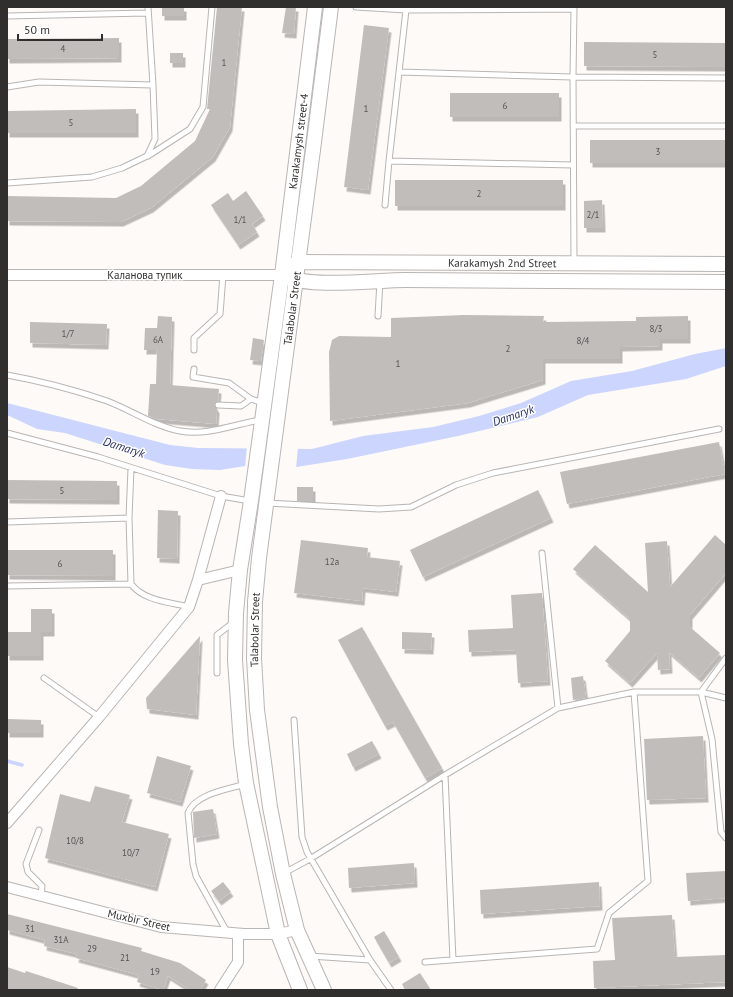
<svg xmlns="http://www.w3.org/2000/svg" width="733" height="997" font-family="'PT Sans',sans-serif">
	<defs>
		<filter id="shadow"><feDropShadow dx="2.5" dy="4.5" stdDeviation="0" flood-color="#0004"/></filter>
	</defs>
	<rect width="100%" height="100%" fill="#fefaf7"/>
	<path fill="#cbd5fe" d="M726 348V366L686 379 588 395 538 417 458 436 347 459 296 467 245 466 220 470 192 469 165 465 65 433 37 429 7 415V403L170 445 198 448 312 449 363 436 433 427 479 416 521 403 571 381 632 371 695 354Z"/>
	<path fill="#fefaf7" d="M247 446 298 447 296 469 245 468Z"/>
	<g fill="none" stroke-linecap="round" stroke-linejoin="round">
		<path stroke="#cbd5fe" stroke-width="3.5" d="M7 761 22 765"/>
	</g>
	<path fill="#c1bdbb" filter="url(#shadow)" d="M162 7H184V16H162Z
		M217 7H242L230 127 213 157 151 208 121 222 7 221V196L116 198 141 186 195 141 210 109H207Z
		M286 7H296L294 34 282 33Z
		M364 25 389 28 368 190 344 187Z
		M119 38V58L7 59V39Z
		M584 42 726 43V67L584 66Z
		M170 53H183V63H170Z
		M450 93H559V117H450Z
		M136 109V133H7V111Z
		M590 140H726V163H590Z
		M395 180H563V206H395Z
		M246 191 263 216 252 224 257 232 238 245 211 205 228 193 233 201Z
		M602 200 603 228H584V201Z
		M464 315 544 316 543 322 636 321V317L688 316V339H660V346L620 347V359H543V380L468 403 330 421 329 352 332 340 339 336 391 337V318Z
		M158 316 172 317 170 385 219 389 218 401 214 404 217 409 216 424 157 419 148 416 150 384H156L157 350H144L145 328H157Z
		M30 322 107 324 106 345 30 343Z
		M253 338 264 340 261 361 250 360Z
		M719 442 725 474 567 504 560 472Z
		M7 480 117 481V500L7 499Z
		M297 487H313V501H297Z
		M538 490 551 518 423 577 410 550Z
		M158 510 178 511 177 559 157 558Z
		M715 535 726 545V573L690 615V627L720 653 699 678 669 652 670 669 658 670 657 653 630 683 605 661 630 631V619L573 569 595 545 648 592 645 543 667 541 670 587Z
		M301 540 368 548 367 557 400 561 396 592 363 588 362 601 294 593Z
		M7 550H113V576L7 575Z
		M542 593 548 681 518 683 516 650 469 652 468 630 513 628 511 595Z
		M31 609H52V632H41V656H7V632H31Z
		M362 627 442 768 425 778 393 722 385 726 338 640Z
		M402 632 432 633 431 650 402 649Z
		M200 636 196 715 147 709 146 698Z
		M583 676 586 698 573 700 571 678Z
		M7 719 41 720V733H7Z
		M703 736 706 798 647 800 644 739Z
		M372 741 379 754 353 767 347 754Z
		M157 756 191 766 180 802 147 793Z
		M95 786 130 795 122 822 169 834 155 887 45 858 60 794 90 802Z
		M213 809 217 834 194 838 193 812Z
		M414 863 415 883 349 888 348 868Z
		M726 871V898L688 901 686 873Z
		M223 882 231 892 219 901 211 891Z
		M599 882 600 906 481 914 480 890Z
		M7 914 142 948 141 951 180 963 206 980 200 990H190L168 976 163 990 137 982 139 975 76 958 77 954 44 946 45 940 7 930Z
		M672 915 675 957 726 955V982L594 988 593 961 615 960 612 918Z
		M384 931 399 957 389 963 374 937Z
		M7 967 25 973 26 971 78 988 77 990H7Z
		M420 973 431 990H405L402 984Z"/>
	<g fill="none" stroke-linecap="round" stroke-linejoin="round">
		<defs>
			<path id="service" d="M356 7 406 10
				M7 16 147 13
				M399 72 573 77 574 7
				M7 87 39 82 153 85
				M573 126H726
				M148 156 190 129 203 107 212 7
				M389 161 406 10 574 9
				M7 183 92 177 122 168 147 156 155 139 153 85 148 7
				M385 205 389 161 573 165
				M574 262 573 77 726 78
				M378 316 380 281
				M194 350V338L220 314 223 275
				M194 369 193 377 229 383 251 399 263 403
				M7 375C41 381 75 390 107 401 131 410 154 426 180 431 208 436 234 424 261 420
				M218 405 241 406 251 399
				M7 433 98 457 221 496 250 501
				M267 503 379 509 411 507 456 485 493 473 719 429
				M7 522 129 518
				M542 553 558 708
				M131 584C144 601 169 602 189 607
				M7 586 131 584 129 518 131 468
				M726 658 701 692 712 739 721 832 726 838
				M217 673V635L234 622
				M44 678 99 717
				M294 720 302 837 307 852 370 960
				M445 775 453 960
				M39 830 26 864 28 872 42 886 41 896
				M284 873 310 859 445 775 558 708 634 692H701L726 698
				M227 932 196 876 193 864 188 813C195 794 228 789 246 784
				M310 956 370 960 391 990
				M425 962 597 949 609 913 648 881 634 692"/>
			<path id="minor" d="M7 275H282
				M198 580 221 496
				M7 823 99 717 189 607 198 580 240 570
				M7 887 161 927 244 934H278L297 930
				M220 990 238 962V934"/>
			<g id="secondary">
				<path id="s1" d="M292 267 298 262 726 264"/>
				<path d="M288 277C311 288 377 280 405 280 512 280 619 281 726 282"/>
				<path id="s2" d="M300 990 278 934 246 783 241 744 235 660 236 613 240 570 251 501 282 275 315 7"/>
				<path id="s3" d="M324 990 297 930 283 874 270 807 257 710 254 658 255 602 259 558 313 150 331 7"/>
			</g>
		</defs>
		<use href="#service" stroke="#b9b5b3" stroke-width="7"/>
		<use href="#minor" stroke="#b9b5b3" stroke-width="12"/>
		<use href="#secondary" stroke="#b9b5b3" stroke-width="16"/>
		<use href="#service" stroke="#fff" stroke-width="5"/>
		<use href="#minor" stroke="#fff" stroke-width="10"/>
		<use href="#secondary" stroke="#fff" stroke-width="14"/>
	</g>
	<g text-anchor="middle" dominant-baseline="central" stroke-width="3" stroke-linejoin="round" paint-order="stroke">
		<g font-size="9" fill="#555251">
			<text x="63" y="48">4</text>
			<text x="655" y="54">5</text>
			<text x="224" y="62">1</text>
			<text x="505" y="105">6</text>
			<text x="366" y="108">1</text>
			<text x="71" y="122">5</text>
			<text x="658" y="151">3</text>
			<text x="479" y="193">2</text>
			<text x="593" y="214">2/1</text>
			<text x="240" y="219">1/1</text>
			<text x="656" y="328">8/3</text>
			<text x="68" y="333">1/7</text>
			<text x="158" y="339">6А</text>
			<text x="583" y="340">8/4</text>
			<text x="508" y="348">2</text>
			<text x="398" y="363">1</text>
			<text x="62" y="490">5</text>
			<text x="332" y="561">12a</text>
			<text x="60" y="563">6</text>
			<text x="75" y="840">10/8</text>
			<text x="131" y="852">10/7</text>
			<text x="30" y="928">31</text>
			<text x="61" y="939">31A</text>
			<text x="92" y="948">29</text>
			<text x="125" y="957">21</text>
			<text x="155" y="971">19</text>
		</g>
		<g font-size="11" fill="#312f2e" stroke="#fff">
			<text stroke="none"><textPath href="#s2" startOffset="861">Karakamysh street-4</textPath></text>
			<text stroke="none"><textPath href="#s1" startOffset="212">Karakamysh 2nd Street</textPath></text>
			<text x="145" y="275">Каланова тупик</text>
			<text stroke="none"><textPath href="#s3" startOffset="694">Talabolar Street</textPath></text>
			<text stroke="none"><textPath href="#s3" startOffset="370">Talabolar Street</textPath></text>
			<text transform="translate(139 920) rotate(13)">Muxbir Street</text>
		</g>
		<g font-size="12" font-style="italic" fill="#262e5f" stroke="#fff">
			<text transform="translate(513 415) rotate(-19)">Damaryk</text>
			<text transform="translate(124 447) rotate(18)">Damaryk</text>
		</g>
	</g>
	<rect width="733" height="997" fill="none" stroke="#312f2e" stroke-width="16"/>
	<path d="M18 34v6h84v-6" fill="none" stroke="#312f2e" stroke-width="2"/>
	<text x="24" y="34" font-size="12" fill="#312f2e" stroke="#ffffff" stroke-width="3" paint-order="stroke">50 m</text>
</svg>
